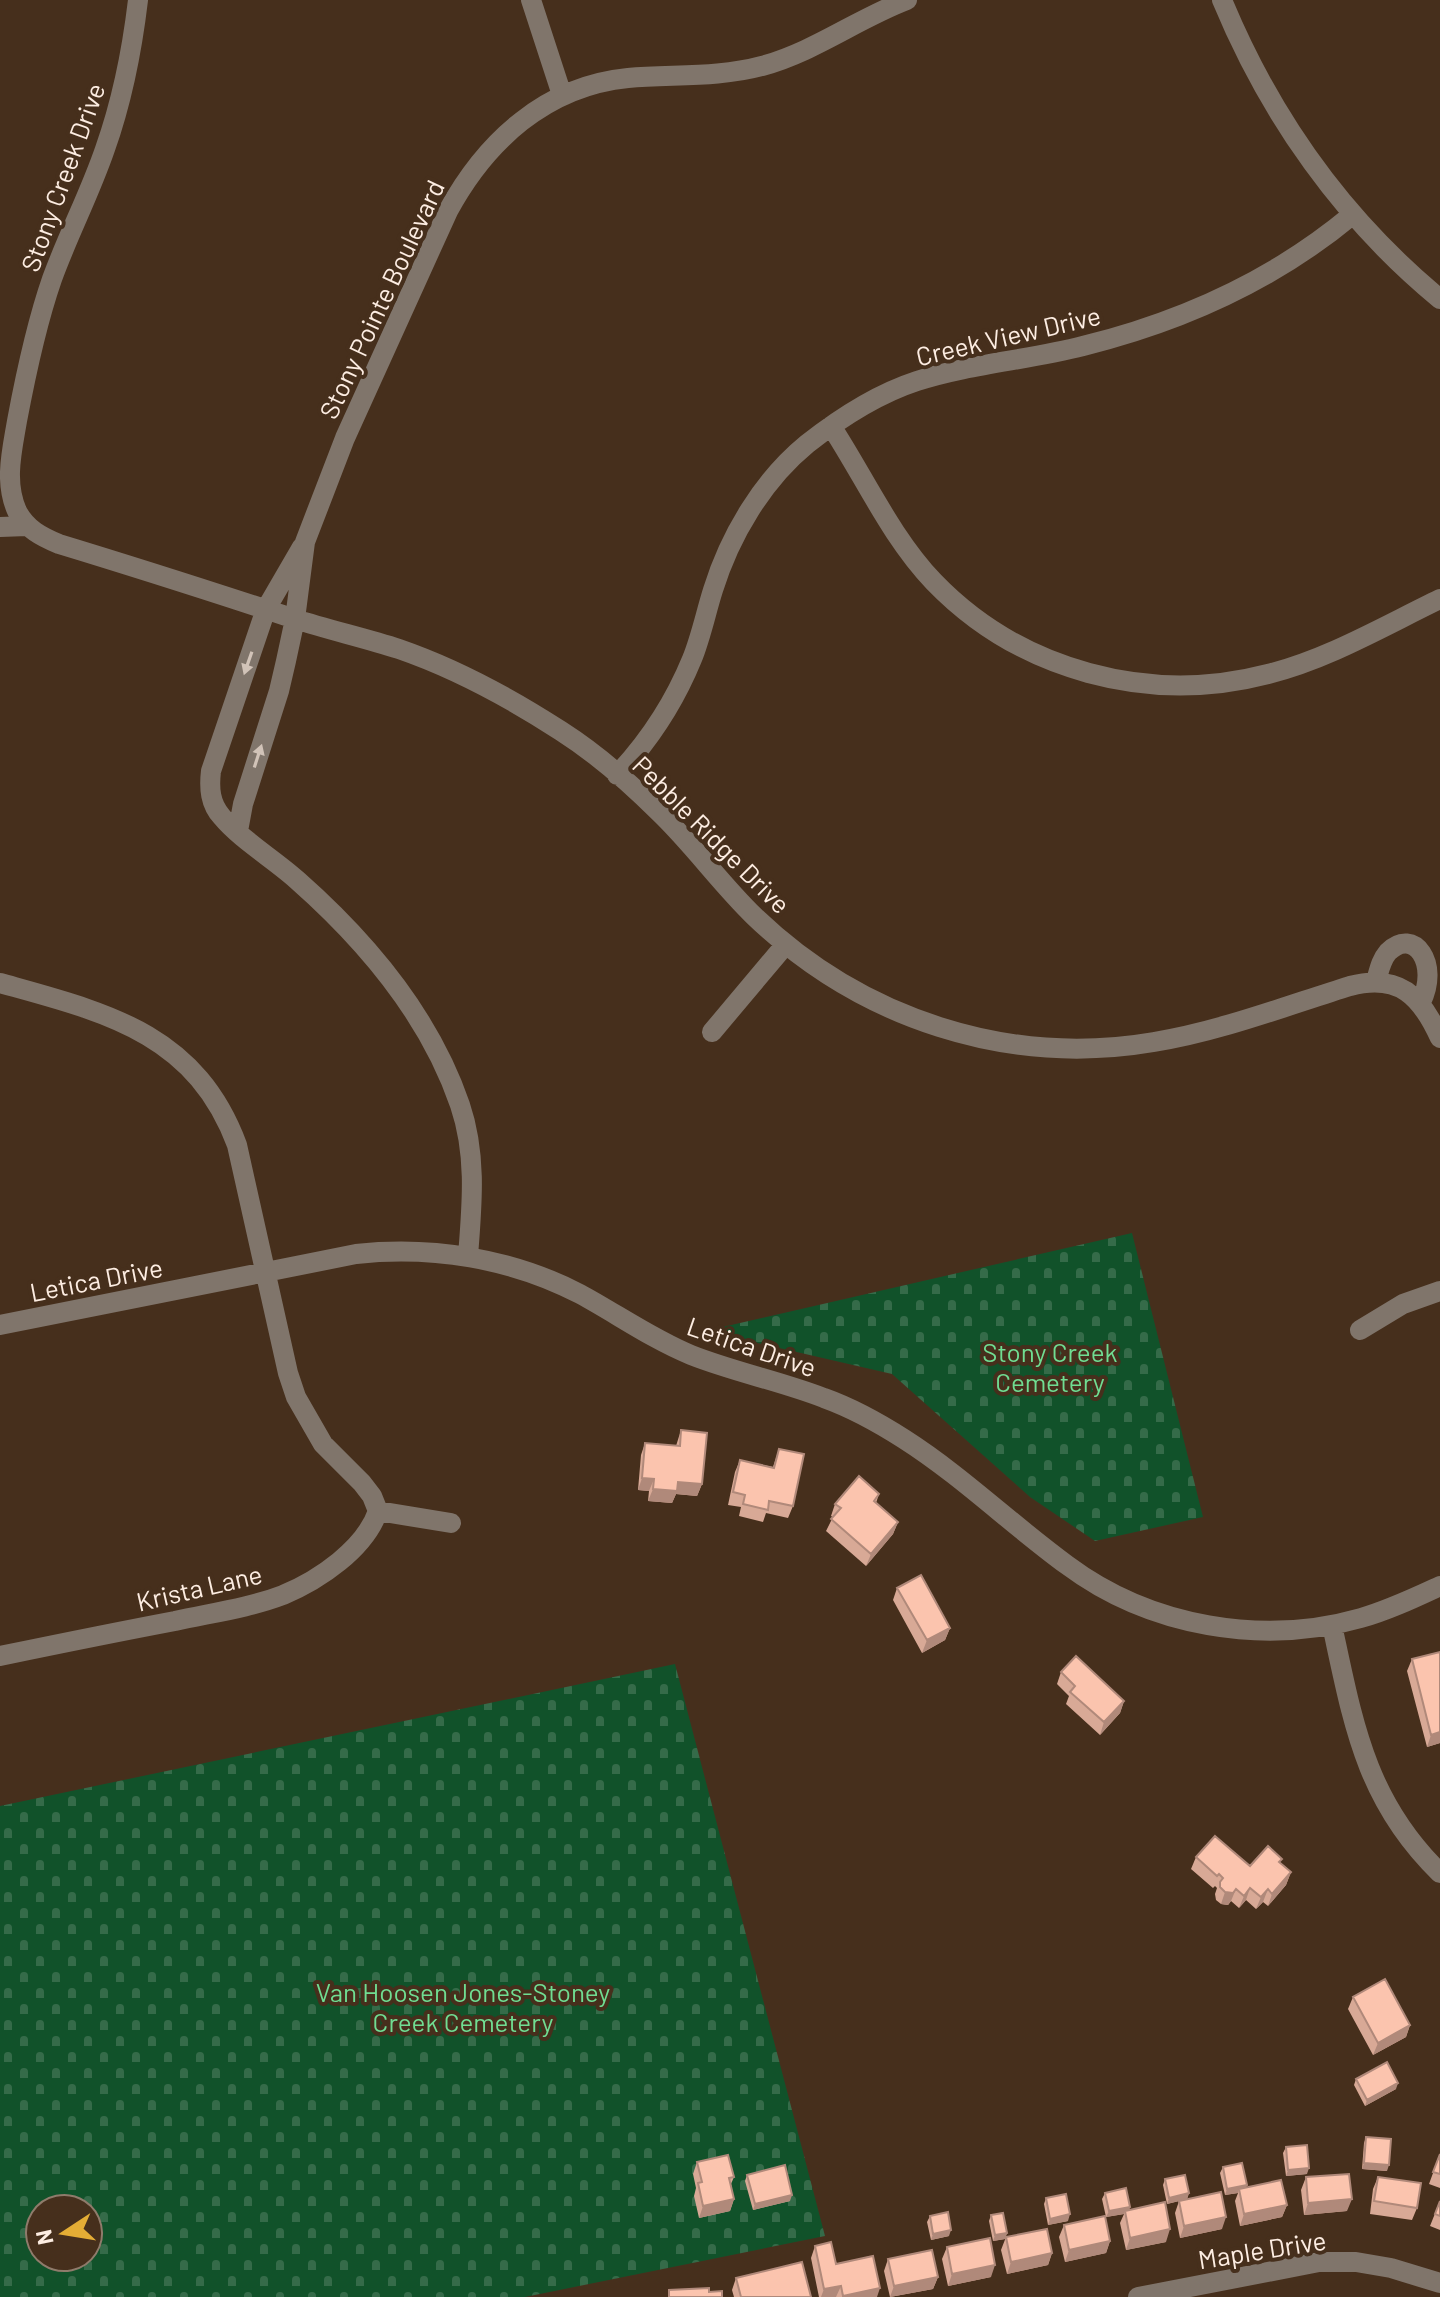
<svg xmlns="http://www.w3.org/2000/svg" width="1440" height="2297" font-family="Barlow,sans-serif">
	<defs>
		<pattern id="cemetery-stones" width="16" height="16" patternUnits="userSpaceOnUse" patternTransform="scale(2)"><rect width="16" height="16" fill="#11522a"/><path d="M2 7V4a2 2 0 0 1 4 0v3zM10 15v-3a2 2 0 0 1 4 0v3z" fill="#356b49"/></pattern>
	</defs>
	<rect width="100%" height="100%" fill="#462f1c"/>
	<path fill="url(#cemetery-stones)" fill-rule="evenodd" d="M1132 1233 1203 1517 1095 1541 1030 1497 892 1374 705 1331Z
		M675 1664 825 2236 525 2297H0V1806ZM40 2209H88V2257H40Z"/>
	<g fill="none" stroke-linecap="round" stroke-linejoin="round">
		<path stroke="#80756b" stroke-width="20" d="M138 0C132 51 122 101 105 149 90 193 68 235 52 279 36 325 26 373 17 421 12 451 4 482 17 511 26 529 42 537 59 544 138 568 216 593 295 619 329 630 365 638 399 649 457 669 510 698 561 731 597 754 631 784 661 814 694 846 721 884 754 916 861 1019 1008 1067 1154 1042 1221 1031 1286 1006 1350 986 1399 973 1421 996 1440 1038
			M531 0 562 95
			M1222 0C1270 116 1343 219 1440 299
			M831 426C865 478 891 537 934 582 1020 671 1149 705 1268 674 1328 659 1384 626 1440 599
			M0 527 27 526
			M302 547 266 609 211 771C209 788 210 804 222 817 240 839 275 860 297 880 365 940 430 1017 460 1105 477 1155 472 1205 468 1256
			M617 775C649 741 674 703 692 659 701 637 706 612 713 590 730 535 763 480 807 444 840 418 877 394 917 381 970 364 1028 360 1083 346 1180 322 1274 280 1352 215
			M238 831 243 804 279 691 286 661 295 619 305 542 345 438 448 211C486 141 546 86 628 78 672 74 718 78 762 66 814 52 857 19 907 0
			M1376 981C1379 971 1381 960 1388 952 1414 926 1440 964 1421 1002
			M0 983C104 1012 195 1032 237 1145L288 1373 296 1397 323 1444 362 1483 372 1496 378 1511 451 1523
			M712 1032 786 944
			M0 1325 356 1254C432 1246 511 1258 580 1294 617 1314 652 1339 691 1355 734 1372 780 1381 824 1398 852 1408 879 1423 904 1439 962 1476 1012 1525 1067 1565 1150 1627 1263 1646 1361 1618 1389 1610 1414 1598 1440 1586
			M1360 1330 1403 1304 1440 1291
			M1332 1625C1353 1722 1365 1800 1440 1873
			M0 1656C58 1644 117 1632 175 1621 211 1613 249 1608 283 1595 319 1580 365 1549 378 1511
			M1138 2297 1319 2262H1356L1391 2268 1440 2283"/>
	</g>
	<path fill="#d8a996" d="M681 1430 702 1484 697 1496 676 1494 672 1503 648 1501 649 1491 638 1490 641 1455 645 1443 676 1446Z
		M779 1449 793 1506 788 1518 766 1513 763 1522 739 1516 741 1507 728 1505 735 1472 740 1460 773 1467Z
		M879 1494 876 1503 898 1522 893 1534 866 1566 826 1531 833 1517 831 1516 835 1504Z
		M897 1588 950 1628 945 1640 922 1653 893 1600Z
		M1440 1652V1743L1427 1747 1407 1671 1412 1659Z
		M1061 1672 1124 1701 1120 1713 1100 1735 1066 1704 1069 1696 1057 1684Z
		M1196 1857 1250 1866 1281 1863 1291 1872 1286 1885 1268 1906 1263 1902 1256 1909 1246 1900 1239 1908 1231 1901 1228 1905 1221 1904 1216 1900 1215 1894 1217 1888 1215 1886 1213 1888 1191 1869Z
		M1353 1997 1410 2025 1406 2037 1373 2055 1348 2009Z
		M1356 2079 1396 2089 1365 2106 1354 2085Z
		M1366 2137 1387 2171 1362 2169 1364 2143Z
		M1286 2147 1307 2174 1286 2176 1283 2153Z
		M1440 2154V2188L1429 2184Z
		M697 2162 734 2177 731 2184 734 2199 730 2211 699 2218 694 2196 696 2188 693 2174Z
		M1223 2167 1247 2185 1246 2187 1287 2205 1282 2217 1240 2226 1235 2201 1238 2193 1225 2195 1220 2173Z
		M747 2175 790 2201 753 2210 745 2181Z
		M1306 2177 1347 2211 1304 2215 1301 2190Z
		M1378 2177 1417 2208 1412 2220 1370 2214 1373 2189Z
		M1165 2179 1189 2193 1187 2199 1222 2229 1180 2238 1175 2213 1179 2201 1167 2204 1163 2185Z
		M1105 2193 1130 2207 1129 2210 1166 2242 1126 2250 1120 2223 1124 2214 1106 2217 1102 2199Z
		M1046 2198 1068 2221 1048 2225 1044 2204Z
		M1440 2201V2230L1430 2226Z
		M991 2215 1007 2233 1005 2239 993 2241 989 2221Z
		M930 2216 949 2236 931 2240 927 2222Z
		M1064 2225 1110 2241 1106 2253 1065 2262 1059 2237Z
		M1006 2237 1052 2253 1048 2265 1007 2274 1001 2250Z
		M815 2246 836 2264 877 2297H819L811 2258Z
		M947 2247 991 2277 948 2286 942 2259Z
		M888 2259 938 2277 933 2289 890 2297 884 2271Z
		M736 2278 811 2297H734L732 2290Z"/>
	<path fill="#b0897a" d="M642 1478 654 1479 649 1491 638 1490Z
		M678 1482 702 1484 697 1496 676 1494 672 1503 648 1501 653 1489Z
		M898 1522 893 1534 866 1566 871 1554Z
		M950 1628 945 1640 922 1653 927 1640Z
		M1124 1701 1120 1713 1100 1735 1104 1722Z
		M1440 1732V1743L1427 1747 1431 1735Z
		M1291 1872 1286 1885 1268 1906 1272 1894Z
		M1250 1888 1246 1900 1239 1908 1244 1896Z
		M1236 1889 1231 1901 1228 1905 1221 1904 1225 1892Z
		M1268 1889 1263 1902 1256 1909 1261 1897Z
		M1410 2025 1406 2037 1373 2055 1378 2043Z
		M1398 2083 1396 2089 1365 2106 1367 2100Z
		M1364 2163 1389 2165 1387 2171 1362 2169Z
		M1309 2168 1307 2174 1286 2176 1288 2170Z
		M1247 2185 1245 2191 1239 2189 1238 2193 1225 2195 1227 2189Z
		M1189 2193 1187 2199 1167 2204 1169 2198Z
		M792 2195 790 2201 753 2210 755 2204Z
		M734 2199 730 2211 699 2218 703 2206Z
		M1352 2199 1347 2211 1304 2215 1308 2203Z
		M1287 2205 1282 2217 1240 2226 1244 2214Z
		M1130 2207 1128 2213 1125 2211 1124 2214 1106 2217 1109 2211Z
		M1070 2214 1068 2221 1048 2225 1050 2219Z
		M1226 2217 1222 2229 1180 2238 1184 2226Z
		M1170 2229 1166 2242 1126 2250 1130 2238Z
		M951 2230 949 2236 931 2240 933 2234Z
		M1007 2233 1005 2239 993 2241 995 2235Z
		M1110 2241 1106 2253 1065 2262 1069 2250Z
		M1052 2253 1048 2265 1007 2274 1011 2262Z
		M995 2265 991 2277 948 2286 952 2274Z
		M938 2277 933 2289 890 2297 894 2286Z
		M841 2286 836 2297H821L824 2289Z
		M880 2288 877 2297H842L843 2296Z"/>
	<path fill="#fbc4ae" stroke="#b0897a" stroke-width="2" d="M681 1430 707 1433 702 1484 678 1482 677 1491 653 1489 654 1479 642 1478 645 1443 680 1446Z
		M779 1449 804 1454 793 1506 769 1501 768 1510 743 1504 745 1495 733 1492 740 1460 774 1468Z
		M859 1476 879 1494 874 1501 898 1522 871 1554 831 1519 841 1508 835 1504Z
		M921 1575 950 1628 927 1640 897 1588Z
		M1440 1652V1732L1431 1735 1412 1659Z
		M1076 1656 1124 1701 1104 1722 1070 1692 1075 1686 1061 1672Z
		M1215 1836 1250 1866 1268 1846 1282 1859 1279 1862 1291 1872 1272 1894 1268 1889 1261 1897 1250 1888 1244 1896 1236 1889 1233 1893 1225 1892 1220 1887V1882L1223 1878 1219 1874 1217 1876 1196 1857Z
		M1385 1979 1410 2025 1378 2043 1353 1997Z
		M1387 2062 1398 2083 1367 2100 1356 2079Z
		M1366 2137 1391 2139 1389 2165 1364 2163Z
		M1307 2145 1309 2168 1288 2170 1286 2147Z
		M1440 2154V2174L1433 2172Z
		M728 2155 734 2177 729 2178 734 2199 703 2206 698 2183 702 2182 697 2162Z
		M1242 2163 1247 2185 1227 2189 1223 2167Z
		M785 2165 792 2195 755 2204 747 2175Z
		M1349 2174 1352 2199 1308 2203 1306 2177Z
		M1185 2175 1189 2193 1169 2198 1165 2179Z
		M1378 2177 1421 2183 1417 2208 1374 2201Z
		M1281 2180 1287 2205 1244 2214 1239 2189Z
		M1126 2188 1130 2207 1109 2211 1105 2193Z
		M1221 2192 1226 2217 1184 2226 1179 2201Z
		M1066 2194 1070 2214 1050 2219 1046 2198Z
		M1440 2201V2216L1435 2214Z
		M1165 2202 1170 2229 1130 2238 1125 2211Z
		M948 2212 951 2230 933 2234 930 2216Z
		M1003 2213 1007 2233 995 2235 991 2215Z
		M1105 2216 1110 2241 1069 2250 1064 2225Z
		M1047 2229 1052 2253 1011 2262 1006 2237Z
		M990 2238 995 2265 952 2274 947 2247Z
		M831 2242 836 2264 873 2256 880 2288 843 2296 841 2286 824 2289 815 2246Z
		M932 2250 938 2277 894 2286 888 2259Z
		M802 2262 811 2297H741L736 2278Z
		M709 2288V2292L722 2291V2297H669V2290Z"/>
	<defs><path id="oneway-solid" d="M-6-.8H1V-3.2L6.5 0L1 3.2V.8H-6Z" transform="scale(2)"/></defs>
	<g fill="#d1c3b8">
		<use href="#oneway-solid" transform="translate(248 663) rotate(109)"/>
		<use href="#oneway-solid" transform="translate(258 756) rotate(-72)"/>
	</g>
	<g text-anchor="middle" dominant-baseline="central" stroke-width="8" stroke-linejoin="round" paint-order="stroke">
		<g font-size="26" fill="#fdede2" stroke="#462f1c">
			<text transform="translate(62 177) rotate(-70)">Stony Creek Drive</text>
			<text transform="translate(381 299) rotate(-65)">Stony Pointe Boulevard</text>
			<text transform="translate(1008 335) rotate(-13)">Creek View Drive</text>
			<text transform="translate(712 834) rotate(45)">Pebble Ridge Drive</text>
			<text transform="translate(96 1279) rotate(-11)">Letica Drive</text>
			<text transform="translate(752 1346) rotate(19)">Letica Drive</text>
			<text transform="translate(199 1587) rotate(-13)">Krista Lane</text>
			<text transform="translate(1262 2249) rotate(-9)">Maple Drive</text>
		</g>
		<g font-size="26" fill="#70dd92" stroke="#462f1c">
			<text x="1050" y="1351">Stony Creek<tspan x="1050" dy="30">Cemetery</tspan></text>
			<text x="463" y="1991">Van Hoosen Jones-Stoney<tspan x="463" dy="30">Creek Cemetery</tspan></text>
		</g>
	</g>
	<g transform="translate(64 2233) rotate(258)"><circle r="38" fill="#462f1c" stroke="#8f7b6b" stroke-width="2"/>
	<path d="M0-6L14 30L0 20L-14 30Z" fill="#e4ad35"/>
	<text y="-12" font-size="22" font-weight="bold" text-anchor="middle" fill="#fdede2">N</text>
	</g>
</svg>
